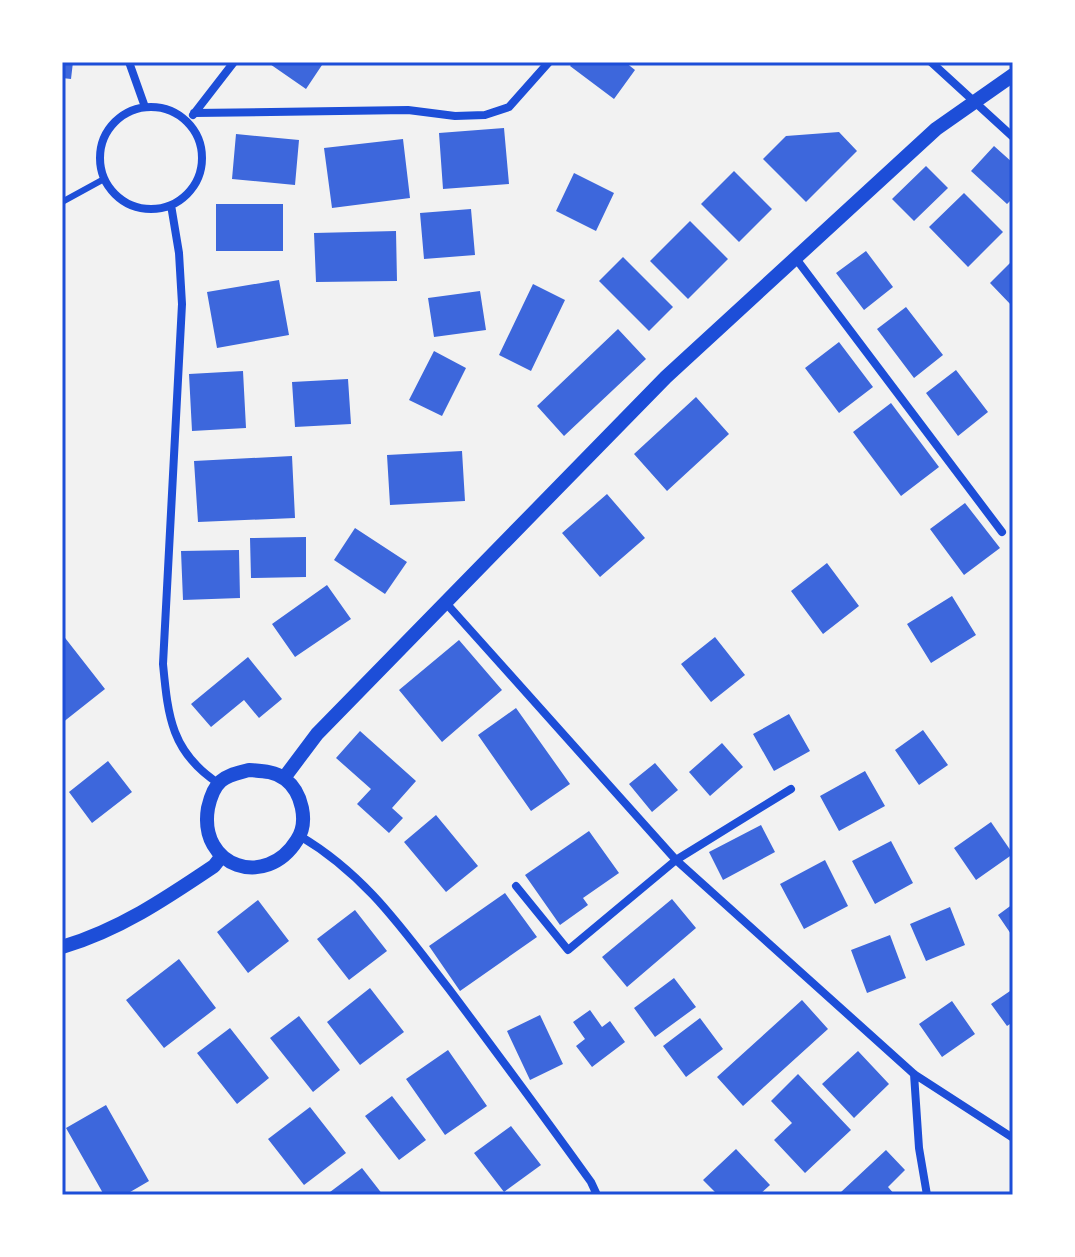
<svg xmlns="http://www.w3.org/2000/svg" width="1075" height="1257" font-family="Overpass,sans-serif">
	<rect width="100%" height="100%" fill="#f2f2f2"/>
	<path fill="#3d67dc" d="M62 62H73L71 79 62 78Z
		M267 62H324L306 89Z
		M573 62H625L635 70 614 99 570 66Z
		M504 128 509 184 443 189 439 133Z
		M839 132 857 151 806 202 763 159 786 136Z
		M236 134 299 140 295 185 232 179Z
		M403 139 410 198 332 208 324 148Z
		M994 146 1013 163V198L1007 204 971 171Z
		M926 166 948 188 914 221 892 199Z
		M734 171 772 209 739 242 701 204Z
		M574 173 614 193 596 231 556 211Z
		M964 193 1003 232 968 267 929 227Z
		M216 204H283V251H216Z
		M471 209 475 255 424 259 420 213Z
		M690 221 728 259 688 299 650 261Z
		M396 231 397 281 316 282 314 233Z
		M866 251 893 287 864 310 836 273Z
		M623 257 673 307 649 331 599 281Z
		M1013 260V307L990 283Z
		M279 280 289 335 217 348 207 292Z
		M533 284 565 300 531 371 499 355Z
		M480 291 486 330 434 337 428 298Z
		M906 307 943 355 914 378 877 329Z
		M618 329 646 359 564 436 537 406Z
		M839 342 873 387 839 413 805 368Z
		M434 351 466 368 442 416 409 400Z
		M956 370 988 412 958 436 926 393Z
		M243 371 246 428 192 431 189 374Z
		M348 379 351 424 295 427 292 382Z
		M696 397 729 434 667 491 634 454Z
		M891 403 939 467 901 496 853 432Z
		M462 451 465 501 390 505 387 455Z
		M292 456 295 518 198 522 194 461Z
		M607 494 645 538 600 577 562 533Z
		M965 503 1000 548 964 575 930 529Z
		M355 528 407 562 385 594 334 560Z
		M306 537V577L251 578 250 538Z
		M239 550 240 598 183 600 181 551Z
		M827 563 859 606 823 634 791 591Z
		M327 585 351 619 295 657 272 624Z
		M952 596 976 635 931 663 907 624Z
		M62 634 105 689 62 723Z
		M715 637 745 675 711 702 681 664Z
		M459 640 502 690 442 742 399 690Z
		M248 657 282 699 259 718 244 700 211 727 191 704Z
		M516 708 570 784 531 811 478 735Z
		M789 714 810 751 774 771 753 734Z
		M923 730 948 765 919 785 895 750Z
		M360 731 416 781 392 808 403 818 389 833 357 804 371 789 336 758Z
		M722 743 743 767 710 796 689 772Z
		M108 761 132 792 92 823 69 792Z
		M655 763 678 790 652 812 629 784Z
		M865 771 885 806 839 831 820 796Z
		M436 815 478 866 446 892 404 842Z
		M991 822 1013 854 976 880 954 848Z
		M761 825 775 852 723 880 709 852Z
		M589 831 619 873 583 898 588 905 560 925 525 875Z
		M891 841 913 883 875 904 852 861Z
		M825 860 848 906 804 929 780 884Z
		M505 893 537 937 460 991 429 946Z
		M672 899 696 928 627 987 602 957Z
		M258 900 289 941 248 973 217 932Z
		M1013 904V937L998 915Z
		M950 907 965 945 926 961 910 924Z
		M355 910 387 951 349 980 317 939Z
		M890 935 906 978 867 993 851 950Z
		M179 959 216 1008 164 1048 126 1000Z
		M674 978 696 1007 655 1037 634 1008Z
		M370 988 404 1032 360 1065 327 1022Z
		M1013 989V1022L1007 1026 991 1004Z
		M802 1000 828 1029 743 1106 717 1077Z
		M952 1001 975 1034 942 1057 919 1024Z
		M590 1010 602 1027 610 1021 625 1042 592 1067 576 1046 585 1039 573 1022Z
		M540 1015 563 1064 530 1080 507 1031Z
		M299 1016 340 1070 313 1092 270 1038Z
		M700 1018 723 1049 686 1077 663 1046Z
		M230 1028 269 1078 237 1104 197 1053Z
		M448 1050 487 1106 445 1135 406 1079Z
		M858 1051 889 1084 854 1118 822 1084Z
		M798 1074 851 1130 805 1173 774 1140 792 1123 771 1101Z
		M392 1096 426 1140 399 1160 365 1116Z
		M106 1105 149 1181 125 1195H104L66 1128Z
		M310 1107 346 1153 304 1185 268 1139Z
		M511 1126 541 1165 504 1192 474 1153Z
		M736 1149 770 1185 759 1195H718L703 1180Z
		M886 1150 905 1170 888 1187 895 1195H844L841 1192Z
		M362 1168 383 1195H326Z"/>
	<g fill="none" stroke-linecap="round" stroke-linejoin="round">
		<path stroke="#1d4ed8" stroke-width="6" d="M62 202 104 179"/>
		<path stroke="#1d4ed8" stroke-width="8" d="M129 62 145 107
			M931 62 1013 137
			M100 158a51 51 0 1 1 102 0a51 51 0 1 1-102 0Z
			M194 113 408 110 455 116 485 115 509 107 549 62
			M193 115 234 62
			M171 205 179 253 182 304 163 664C168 716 171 752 218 783
			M797 260 1002 532
			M445 602 676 860 914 1074 1013 1138
			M300 836C366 875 403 930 449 989 497 1053 544 1117 591 1182L597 1195
			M516 886 568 950 676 860 791 789
			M914 1074 919 1148 927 1195"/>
		<path stroke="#1d4ed8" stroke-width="14" d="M249 770C262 771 274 771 285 779 302 792 309 822 297 840 266 890 198 867 208 808 210 799 214 787 221 781 229 774 239 773 249 770Z
			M284 778 317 734 666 377 936 129 1013 75
			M62 947C119 930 165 899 214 866L221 857"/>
	</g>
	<rect width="1075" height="1257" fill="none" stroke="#ffffff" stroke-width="128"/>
	<rect x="64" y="64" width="947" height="1129" fill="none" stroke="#1d4ed8" stroke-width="3"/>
</svg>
